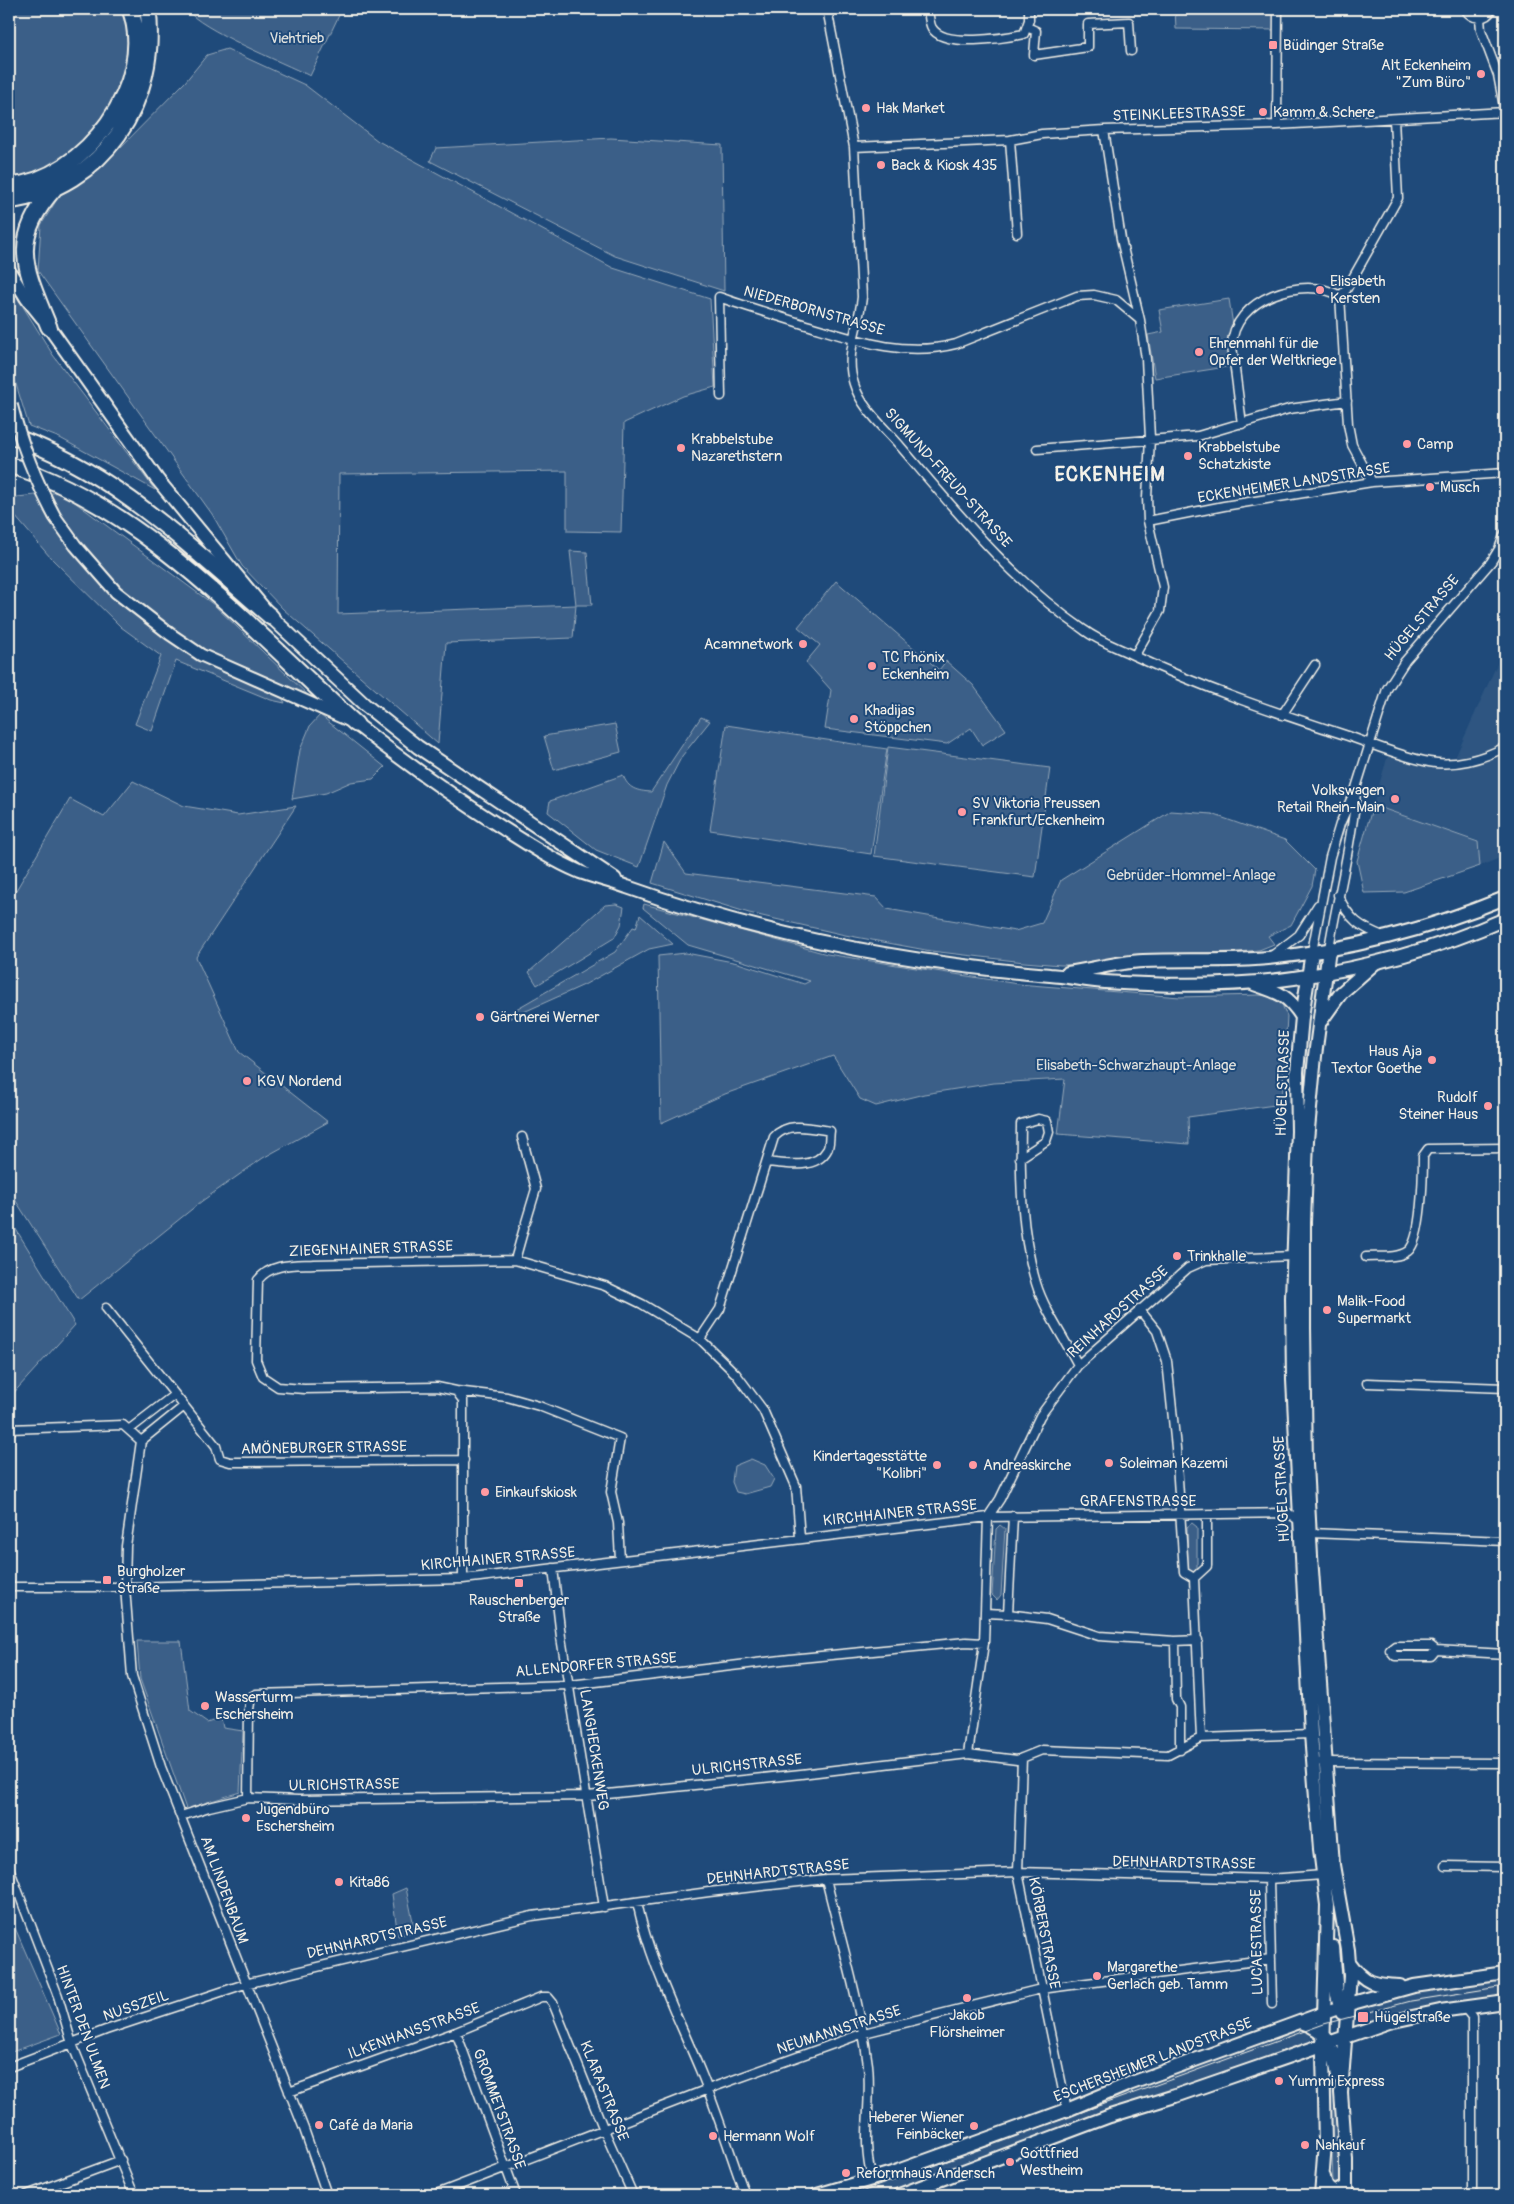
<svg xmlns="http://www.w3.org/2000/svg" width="1514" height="2204" font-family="Pangolin,sans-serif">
	<rect width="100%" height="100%" fill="#1f4a7a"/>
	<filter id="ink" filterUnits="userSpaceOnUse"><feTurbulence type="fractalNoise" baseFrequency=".02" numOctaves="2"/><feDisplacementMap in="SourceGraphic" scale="10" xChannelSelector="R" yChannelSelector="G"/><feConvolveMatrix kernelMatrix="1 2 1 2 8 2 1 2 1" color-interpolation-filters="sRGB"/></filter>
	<g filter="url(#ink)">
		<path fill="#2d5581" d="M1505 9V68H1500V22Z
			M1505 652V856L1480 866 1478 841 1373 805 1389 752 1451 767 1502 653Z
			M1505 1978V1994L1414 2008 1366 2021 1361 2007 1409 1994Z
			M1305 2027 1313 2042 1174 2092 1173 2089 1152 2097 1151 2095 989 2158 884 2195H848Z"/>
		<path fill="#3a5f88" stroke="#97a8b8" d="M9 9H122L133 36 119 89 102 118 93 126 97 129C75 153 42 176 9 177Z
			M186 9H342L310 76C282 62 201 30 186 9Z
			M1175 9H1280L1279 30 1176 29Z
			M227 49 305 85 378 141 613 268 710 299 715 387 683 396 624 423 621 532 567 531V471L339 474 338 614 576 605 570 551 587 552 592 605H576L573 638 446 643 438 744 283 609 242 566 212 514 38 271 41 225 61 193 117 151 185 82 207 55Z
			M611 138 722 145 724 291 615 256 430 161 436 148Z
			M9 284 53 355 155 490 60 438 29 426 9 362Z
			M1229 299 1239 365 1155 378 1148 335 1163 332 1159 310Z
			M61 492 214 605 310 697 272 679 285 703 271 700 176 661 152 731 135 724 161 656 121 627 50 557 9 509V498Z
			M836 581 939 670 946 661 973 685 1006 730 982 745 971 728 947 744 825 729 831 690 806 662 820 645 798 627Z
			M320 715 385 767 373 779 351 782 326 793 292 799 300 750 310 726Z
			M701 717 710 721 682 756 667 785 639 867 596 850 548 812 550 801 623 775C628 789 637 791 651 792Z
			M615 724 621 752 554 770 544 736Z
			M726 725 887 749 871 854 710 830Z
			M888 747 1050 768 1035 877 874 856Z
			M133 781 184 806 238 815 296 806 196 957 239 1052 328 1122 263 1158 202 1201 79 1300 9 1190V902L70 799 104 817Z
			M1373 805 1478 842 1480 866 1404 892 1364 893 1357 861Z
			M1171 811 1212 814 1285 840 1315 870 1312 886 1291 925 1268 936 1274 944 1259 950 1238 952 1151 954 1097 964 1061 965 1024 962 931 951 845 935 749 913 652 883 664 842 686 873 876 897 887 909 1015 931 1042 923 1061 880Z
			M616 904 624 907 621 925 614 938 537 985 529 972 605 905Z
			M644 904 827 954 1018 984 1180 997 1259 995 1274 997 1283 1002V1007L1287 1016 1282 1104 1188 1117 1189 1144 1058 1134 1065 1079 994 1083 924 1094 876 1106 860 1099 833 1056 725 1094 661 1123 658 956 686 953 738 963 804 984 810 981 688 945 643 908Z
			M640 915 673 944 649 949 584 985 506 1020 504 1016 615 952 633 927 636 928Z
			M9 1218 75 1325 9 1398Z
			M751 1459 765 1465 774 1479 770 1487 745 1494 736 1492 732 1482 734 1466Z
			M1192 1523 1197 1527V1568L1193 1573 1188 1568 1187 1527Z
			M1000 1525 1005 1529 1001 1595 997 1600 992 1595 996 1529Z
			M137 1641H181L190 1711 207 1723 221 1718 223 1728 243 1731 240 1792 186 1809 140 1679Z
			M406 1888 415 1931 398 1936 392 1894Z
			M9 1914 61 2034 9 2053Z
			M1329 2059H1332L1340 2183H1333Z"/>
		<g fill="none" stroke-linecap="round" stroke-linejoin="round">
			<defs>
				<path id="street" d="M827 9 854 147 862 297C859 327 844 354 854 384 861 408 885 428 901 447 957 512 1013 582 1084 630 1100 642 1117 647 1135 656 1203 688 1274 712 1345 735 1372 744 1402 757 1429 762 1454 767 1483 759 1505 747
					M928 9C929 14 929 23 932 28 943 48 1005 38 1024 34L1029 20V9
					M1465 9C1472 20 1486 21 1492 9
					M1480 18 1481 30 1498 75 1505 112 1503 114 1505 128
					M1027 27 1036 31 1034 55 1088 47V24L1129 22 1131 51
					M1277 125 1278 9
					M1104 130 1121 239 1140 320
					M1010 140 1017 233
					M854 147 1010 140 1042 134 1104 130 1277 125 1505 112
					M721 396 719 297C747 307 775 315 803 324 853 339 902 358 956 344L1077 296 1094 295 1116 300 1140 320 1146 359 1150 438 1147 498 1148 521 1163 587 1160 611 1135 655
					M1242 424 1232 346C1232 299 1304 274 1340 296
					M1037 449 1198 436 1289 409 1347 401
					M1372 482 1352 445 1348 424 1340 296 1346 290 1398 198 1394 119
					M1148 521 1224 506 1372 482 1505 473
					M1282 715 1315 665
					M1338 895C1349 920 1360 927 1385 937
					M1329 949C1337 897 1352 845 1356 793
					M1312 952 1330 857 1340 824 1356 788 1387 689 1405 661 1491 562 1499 549 1505 533
					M1273 955 1299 935 1318 905
					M522 1137 536 1189 526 1222
					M1020 1158 1046 1141 1049 1132 1047 1121 1038 1119 1021 1124V1126C1020 1179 1021 1232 1036 1283 1044 1310 1065 1339 1078 1365
					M1366 1257C1378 1256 1397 1259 1408 1251 1422 1240 1423 1174 1423 1156L1428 1149 1505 1148
					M515 1260 524 1228
					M106 1308 216 1446 220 1459 230 1462H248L464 1460
					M1139 1309 1157 1331 1167 1361 1176 1448 1184 1572 1194 1578
					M700 1339 720 1309 774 1137C788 1121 811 1128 830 1131 829 1136 830 1146 827 1150 816 1170 785 1164 767 1162
					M1367 1383 1505 1388
					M456 1391 507 1397 539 1406 620 1438 611 1492 618 1523 620 1560
					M9 1429 123 1425 141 1441
					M130 1429 174 1395
					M141 1441 126 1546 125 1587 132 1676 161 1767 304 2129 327 2195
					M141 1441 183 1407
					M1308 1531 1310 1533 1505 1541
					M553 1568 561 1637 604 1907
					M463 1579V1400L456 1391 437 1387 304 1389 278 1387 263 1377 256 1360 258 1280C271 1263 294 1265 314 1264L515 1260 605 1286 642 1304 700 1339 736 1374 763 1410 796 1486 800 1538
					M9 1587H125L463 1579 988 1517 1288 1513 1301 1522
					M985 1613 1008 1614 1013 1516
					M1008 1614 1047 1619 1099 1636 1175 1641 1198 1640
					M1175 1641 1176 1699 1180 1707V1750
					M1395 1646H1431L1436 1650 1431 1656H1395L1390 1650Z
					M1436 1650 1505 1654
					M1201 1738 1194 1578 1207 1566V1515
					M968 1754 984 1643 988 1517 1000 1499 1040 1416 1078 1365 1188 1268 1206 1260 1292 1256
					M1022 1758 1018 1872 1067 2110
					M1322 1762 1505 1763
					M248 1798 249 1709 251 1697 256 1694 570 1685 790 1659 966 1642 984 1643
					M181 1816 209 1807 248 1798 298 1800 588 1796 801 1774 968 1754 1017 1760 1042 1750 1168 1755 1201 1738 1311 1734
					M1445 1866 1505 1867
					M9 1868 58 1996 72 2044 134 2195
					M826 1879C841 1941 860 2002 868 2065 872 2105 861 2139 872 2179
					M1269 1879 1272 2004
					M637 1902C649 1960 677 2015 700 2070 717 2111 730 2153 745 2195
					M1464 2007 1472 2017V2195
					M456 2032 516 2195
					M9 2067 106 2030 245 1984 532 1916 709 1892 826 1879 1018 1872 1269 1879 1323 1875
					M289 2092 456 2032 541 1997H548L553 2003 604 2130 633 2195
					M27 2195 121 2160
					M434 2195 708 2089 864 2033 1041 1989 1271 1959"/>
				<path id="secondary" d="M9 270 26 298 42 318
					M55 517 75 545 116 592 170 634 201 655 348 720"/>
				<path id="primary" d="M49 327 157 479 271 617 365 705 418 747 615 879
					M356 724C403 761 451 795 501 827 526 843 552 860 580 872 596 878 612 881 627 887 764 936 905 963 1050 975 1068 976 1086 981 1105 982 1167 986 1232 987 1294 978 1365 968 1439 948 1505 919
					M1329 949 1315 1056 1307 1140 1304 1222V1328L1306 1464 1311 1556 1333 1865 1348 1950 1350 1976 1341 2093 1346 2160V2195
					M1312 952 1302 1017 1297 1072 1298 1131 1292 1298 1293 1380 1311 1734 1320 1849 1327 1905 1323 2054 1325 2143 1321 2195
					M1068 973C1093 969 1118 962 1143 961 1185 959 1226 962 1268 958 1350 950 1429 929 1505 898
					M1254 984C1278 992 1288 995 1302 1017
					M1321 1021 1341 993 1375 963
					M1333 1947 1337 1995 1342 2013
					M1349 1962C1365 1984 1374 1985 1400 1986
					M1301 2022C1330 2031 1334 2049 1338 2076
					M1324 2177C1325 2185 1327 2192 1337 2192L1346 2186
					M817 2195 892 2173 1067 2110 1129 2084 1349 2004 1414 1986 1505 1973
					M899 2195 1110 2116 1175 2096 1389 2022 1440 2011 1505 2002"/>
				<path id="highway" d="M9 186C85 180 157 82 130 9
					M9 201C104 187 159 102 148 9
					M49 327C26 270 8 241 54 189
					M9 435C112 469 191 548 271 617
					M9 465C142 504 255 633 356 724"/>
			</defs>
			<use href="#street" stroke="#f4f1e8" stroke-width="11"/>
			<use href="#secondary" stroke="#f4f1e8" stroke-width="15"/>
			<use href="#primary" stroke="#f4f1e8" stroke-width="16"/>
			<use href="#highway" stroke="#f4f1e8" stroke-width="19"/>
			<use href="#street" stroke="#1f4a7a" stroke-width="8"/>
			<use href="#secondary" stroke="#1f4a7a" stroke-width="11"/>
			<use href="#primary" stroke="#1f4a7a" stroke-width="12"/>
			<use href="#highway" stroke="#1f4a7a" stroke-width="15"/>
			<path stroke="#f4f1e8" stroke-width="1" d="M853 2195 1324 2024 1411 2001 1505 1986"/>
			<defs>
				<path id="secondary-bridge" d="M11 404C21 443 35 480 55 517"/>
			</defs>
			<use href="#secondary-bridge" stroke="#f4f1e8" stroke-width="15" stroke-linecap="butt"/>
			<use href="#secondary-bridge" stroke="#1f4a7a" stroke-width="11"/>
		</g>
	</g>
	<g fill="#ff9aa2" stroke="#1f4a7a" stroke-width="2">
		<rect x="1268" y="40" width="10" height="10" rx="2.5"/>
		<circle cx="1481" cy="74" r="5"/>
		<circle cx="866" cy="108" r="5"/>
		<circle cx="1263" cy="112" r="5"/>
		<circle cx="881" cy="165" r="5"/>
		<circle cx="1320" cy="290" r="5"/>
		<circle cx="1199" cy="352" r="5"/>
		<circle cx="1407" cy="444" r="5"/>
		<circle cx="681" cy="448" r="5"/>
		<circle cx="1188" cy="456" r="5"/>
		<circle cx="1430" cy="487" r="5"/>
		<circle cx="803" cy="644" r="5"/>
		<circle cx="872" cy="666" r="5"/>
		<circle cx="854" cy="719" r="5"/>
		<circle cx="1395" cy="799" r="5"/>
		<circle cx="962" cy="812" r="5"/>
		<circle cx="480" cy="1017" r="5"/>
		<circle cx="1432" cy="1060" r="5"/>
		<circle cx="247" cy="1081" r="5"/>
		<circle cx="1488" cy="1106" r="5"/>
		<circle cx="1177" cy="1256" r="5"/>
		<circle cx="1327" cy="1310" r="5"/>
		<circle cx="1109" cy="1463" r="5"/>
		<circle cx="937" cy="1465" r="5"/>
		<circle cx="973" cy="1465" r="5"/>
		<circle cx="485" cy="1492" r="5"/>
		<rect x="102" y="1575" width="10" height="10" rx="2.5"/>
		<rect x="514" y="1578" width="10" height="10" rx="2.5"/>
		<circle cx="205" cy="1706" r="5"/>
		<circle cx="246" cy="1818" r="5"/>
		<circle cx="339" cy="1882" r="5"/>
		<circle cx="1097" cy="1976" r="5"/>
		<circle cx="967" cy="1998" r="5"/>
		<rect x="1357" y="2011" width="12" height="12" rx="2.5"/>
		<circle cx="1279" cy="2081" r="5"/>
		<circle cx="319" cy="2125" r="5"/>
		<circle cx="974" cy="2126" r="5"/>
		<circle cx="713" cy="2136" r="5"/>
		<circle cx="1305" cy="2145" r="5"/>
		<circle cx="1010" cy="2162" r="5"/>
		<circle cx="846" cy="2173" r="5"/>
	</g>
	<g text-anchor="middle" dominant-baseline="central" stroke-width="4" stroke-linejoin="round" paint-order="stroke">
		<g font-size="15" fill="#e1e2de" stroke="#1f4a7a">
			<text x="297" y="38">Viehtrieb</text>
			<text x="1191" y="875">Gebrüder-Hommel-Anlage</text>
			<text x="1136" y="1065">Elisabeth-Schwarzhaupt-Anlage</text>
		</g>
		<g font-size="15" fill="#f4f1e8" stroke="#1f4a7a" text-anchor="start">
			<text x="1283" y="45">Büdinger Straße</text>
			<text x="1471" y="65" text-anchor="end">Alt Eckenheim<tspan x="1471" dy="17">"Zum Büro"</tspan></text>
			<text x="876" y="108">Hak Market</text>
			<text x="1273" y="112">Kamm &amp; Schere</text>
			<text x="891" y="165">Back &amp; Kiosk 435</text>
			<text x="1330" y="281">Elisabeth<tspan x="1330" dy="17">Kersten</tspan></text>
			<text x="1209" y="343">Ehrenmahl für die<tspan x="1209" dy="17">Opfer der Weltkriege</tspan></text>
			<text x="691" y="439">Krabbelstube<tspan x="691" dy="17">Nazarethstern</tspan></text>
			<text x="1417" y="444">Camp</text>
			<text x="1198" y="447">Krabbelstube<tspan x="1198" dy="17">Schatzkiste</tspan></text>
			<text x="1440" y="487">Musch</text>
			<text x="793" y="644" text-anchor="end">Acamnetwork</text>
			<text x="882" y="657">TC Phönix<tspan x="882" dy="17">Eckenheim</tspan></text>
			<text x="864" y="710">Khadijas<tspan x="864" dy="17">Stöppchen</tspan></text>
			<text x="1385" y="790" text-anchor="end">Volkswagen<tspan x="1385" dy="17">Retail Rhein-Main</tspan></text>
			<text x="972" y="803">SV Viktoria Preussen<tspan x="972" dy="17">Frankfurt/Eckenheim</tspan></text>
			<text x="490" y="1017">Gärtnerei Werner</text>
			<text x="1422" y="1051" text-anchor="end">Haus Aja<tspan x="1422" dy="17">Textor Goethe</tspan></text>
			<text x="257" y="1081">KGV Nordend</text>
			<text x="1478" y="1097" text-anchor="end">Rudolf<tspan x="1478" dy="17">Steiner Haus</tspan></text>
			<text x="1187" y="1256">Trinkhalle</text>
			<text x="1337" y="1301">Malik-Food<tspan x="1337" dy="17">Supermarkt</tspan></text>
			<text x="927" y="1456" text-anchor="end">Kindertagesstätte<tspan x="927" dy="17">"Kolibri"</tspan></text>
			<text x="1119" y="1463">Soleiman Kazemi</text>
			<text x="983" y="1465">Andreaskirche</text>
			<text x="495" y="1492">Einkaufskiosk</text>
			<text x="117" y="1571">Burgholzer<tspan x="117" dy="17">Straße</tspan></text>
			<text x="519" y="1600" text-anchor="middle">Rauschenberger<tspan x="519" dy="17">Straße</tspan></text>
			<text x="215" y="1697">Wasserturm<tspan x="215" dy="17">Eschersheim</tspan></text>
			<text x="256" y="1809">Jugendbüro<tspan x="256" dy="17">Eschersheim</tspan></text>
			<text x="349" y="1882">Kita86</text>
			<text x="1107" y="1967">Margarethe<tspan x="1107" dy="17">Gerlach geb. Tamm</tspan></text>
			<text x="967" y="2015" text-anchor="middle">Jakob<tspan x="967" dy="17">Flörsheimer</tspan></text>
			<text x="1374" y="2017">Hügelstraße</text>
			<text x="1289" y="2081">Yummi Express</text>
			<text x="964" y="2117" text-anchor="end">Heberer Wiener<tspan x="964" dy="17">Feinbäcker</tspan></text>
			<text x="329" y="2125">Café da Maria</text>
			<text x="723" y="2136">Hermann Wolf</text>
			<text x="1315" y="2145">Nahkauf</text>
			<text x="1020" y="2153">Gottfried<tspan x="1020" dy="17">Westheim</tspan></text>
			<text x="856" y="2173">Reformhaus Andersch</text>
		</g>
		<g font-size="15" fill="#f4f1e8" stroke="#1f4a7a">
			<text transform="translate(1179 114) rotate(-2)">STEINKLEESTRASSE</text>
			<text transform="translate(814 311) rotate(16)">NIEDERBORNSTRASSE</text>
			<text transform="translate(948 478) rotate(48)">SIGMUND-FREUD-STRASSE</text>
			<text transform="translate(1294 483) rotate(-9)">ECKENHEIMER LANDSTRASSE</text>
			<text transform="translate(1422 618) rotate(-50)">HÜGELSTRASSE</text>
			<text transform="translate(1283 1083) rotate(-88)">HÜGELSTRASSE</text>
			<text transform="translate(371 1249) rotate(-2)">ZIEGENHAINER STRASSE</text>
			<text transform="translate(1118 1312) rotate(-42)">REINHARDSTRASSE</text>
			<text transform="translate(324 1448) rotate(-1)">AMÖNEBURGER STRASSE</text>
			<text transform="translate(1282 1489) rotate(-93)">HÜGELSTRASSE</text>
			<text x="1138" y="1501">GRAFENSTRASSE</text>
			<text transform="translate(900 1513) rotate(-6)">KIRCHHAINER STRASSE</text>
			<text transform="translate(498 1559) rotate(-5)">KIRCHHAINER STRASSE</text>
			<text transform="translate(596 1665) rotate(-5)">ALLENDORFER STRASSE</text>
			<text transform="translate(594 1750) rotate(81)">LANGHECKENWEG</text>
			<text transform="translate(747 1765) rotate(-6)">ULRICHSTRASSE</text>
			<text transform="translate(344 1785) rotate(-1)">ULRICHSTRASSE</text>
			<text transform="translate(1184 1863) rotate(1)">DEHNHARDTSTRASSE</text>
			<text transform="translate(778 1872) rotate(-6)">DEHNHARDTSTRASSE</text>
			<text transform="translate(224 1890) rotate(70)">AM LINDENBAUM</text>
			<text transform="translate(1044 1933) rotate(79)">KÖRBERSTRASSE</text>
			<text transform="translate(377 1938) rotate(-13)">DEHNHARDTSTRASSE</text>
			<text transform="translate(1257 1942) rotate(-91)">LUCAESTRASSE</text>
			<text transform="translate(136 2006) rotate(-19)">NUSSZEIL</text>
			<text transform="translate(83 2027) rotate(70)">HINTER DEN ULMEN</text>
			<text transform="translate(839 2030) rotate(-18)">NEUMANNSTRASSE</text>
			<text transform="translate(414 2031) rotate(-20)">ILKENHANSSTRASSE</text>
			<text transform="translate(1153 2060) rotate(-21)">ESCHERSHEIMER LANDSTRASSE</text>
			<text transform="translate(604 2091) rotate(68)">KLARASTRASSE</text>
			<text transform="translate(499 2109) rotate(70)">GROMMETSTRASSE</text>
		</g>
		<g font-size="20" font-weight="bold" letter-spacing="1" fill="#f4f1e8" stroke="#1f4a7a">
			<text x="1110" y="474">ECKENHEIM</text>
		</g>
	</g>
	<rect width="1514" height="2204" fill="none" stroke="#1f4a7a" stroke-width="30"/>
	<rect x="15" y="15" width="1484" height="2174" fill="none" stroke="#f4f1e8" stroke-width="2" filter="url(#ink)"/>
</svg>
